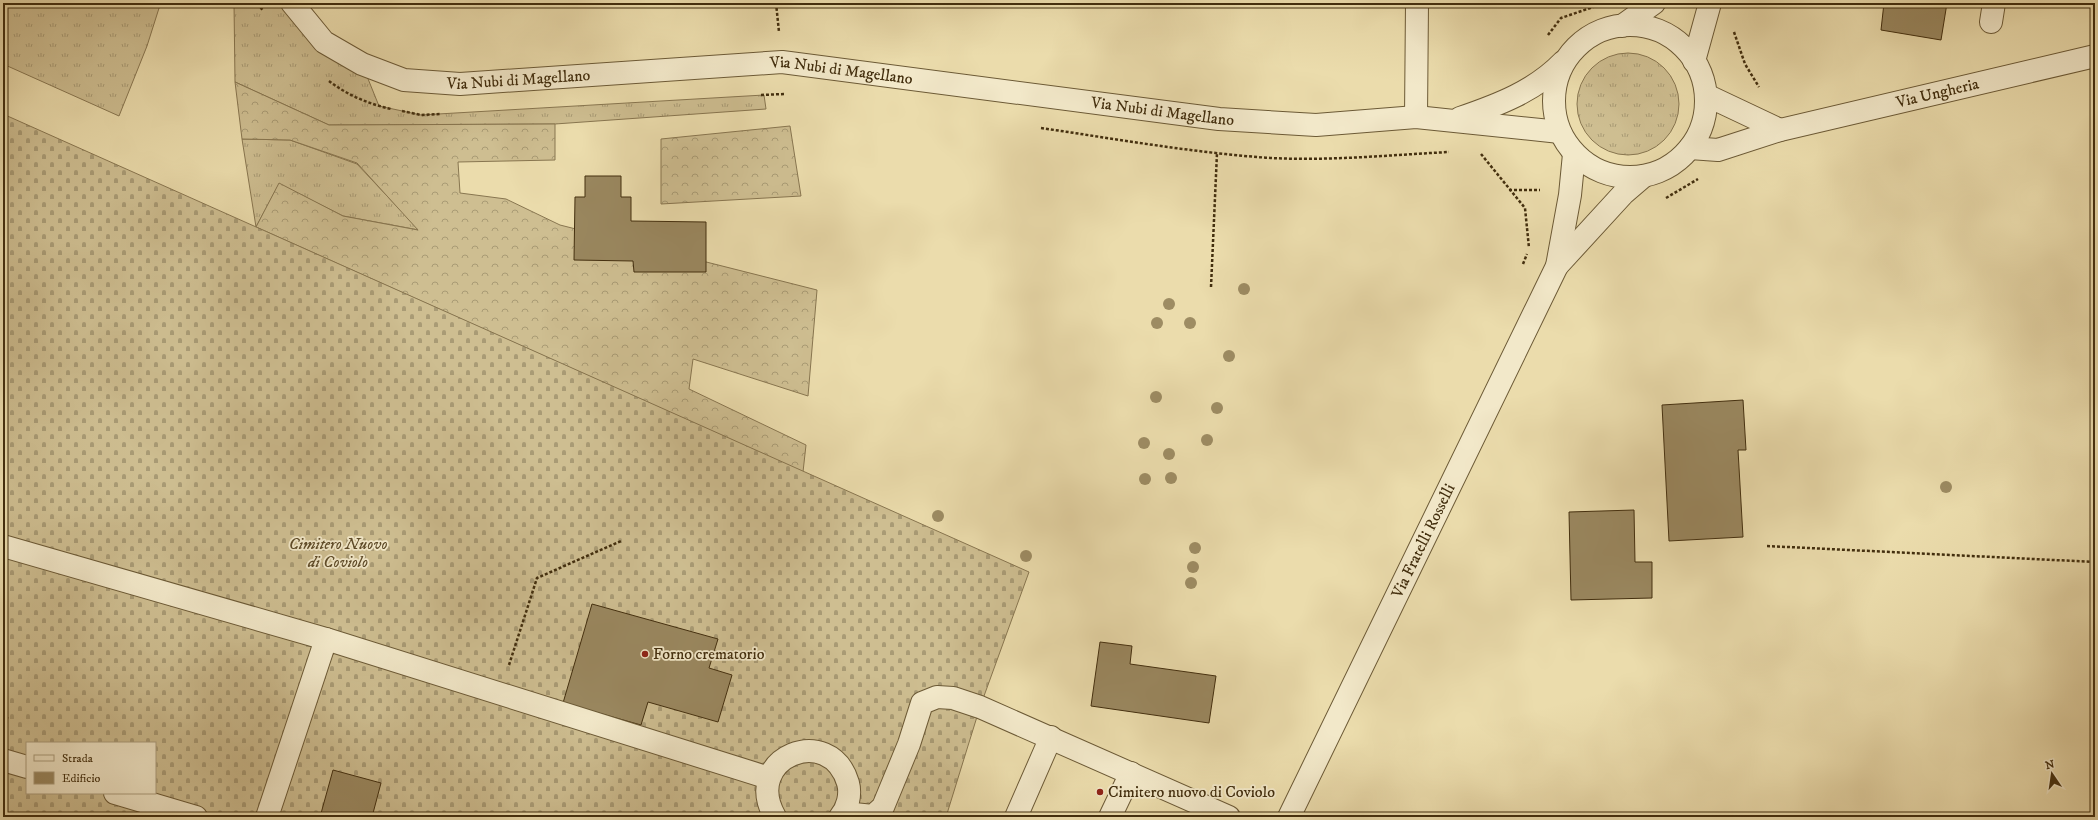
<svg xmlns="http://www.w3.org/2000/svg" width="2098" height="820" font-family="'IM FELL DW Pica',serif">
	<defs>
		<pattern id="grass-tufts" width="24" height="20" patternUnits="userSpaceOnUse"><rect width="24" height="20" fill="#cebe91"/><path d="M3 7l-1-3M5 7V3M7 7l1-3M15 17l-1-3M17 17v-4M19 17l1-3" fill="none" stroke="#a99b75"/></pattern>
		<pattern id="forest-crowns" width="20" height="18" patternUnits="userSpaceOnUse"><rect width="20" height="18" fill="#cebe91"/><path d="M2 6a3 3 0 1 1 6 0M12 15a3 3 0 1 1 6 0" fill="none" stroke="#a99b75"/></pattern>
		<pattern id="cemetery-stones" width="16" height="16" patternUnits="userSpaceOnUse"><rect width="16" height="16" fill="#cebe91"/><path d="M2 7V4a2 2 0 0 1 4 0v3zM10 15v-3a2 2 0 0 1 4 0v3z" fill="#a99b75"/></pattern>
	</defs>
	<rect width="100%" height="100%" fill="#ebdcac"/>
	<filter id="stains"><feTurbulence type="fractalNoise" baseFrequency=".005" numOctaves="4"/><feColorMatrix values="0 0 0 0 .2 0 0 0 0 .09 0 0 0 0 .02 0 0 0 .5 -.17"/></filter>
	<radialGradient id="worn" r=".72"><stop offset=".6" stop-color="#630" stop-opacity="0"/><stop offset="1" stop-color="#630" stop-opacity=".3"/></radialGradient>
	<path fill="url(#grass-tufts)" stroke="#887650" d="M3 3 160 5 147 46 119 116 3 64Z
		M234 3H292L362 64 379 106 421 115 764 95 766 109 555 124 329 125 235 82Z
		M1577 104a51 51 0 1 1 102 0a51 51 0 1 1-102 0Z
		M242 139 290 140 357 164 419 230 343 216 279 184 256 227Z"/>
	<path fill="url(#forest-crowns)" stroke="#887650" d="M235 82 329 125 555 124V160L458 162 460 193 506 199 560 225 817 290 808 396 693 359 689 389 806 445 803 472 256 227 279 183 343 216 418 230 357 163 290 140 242 139Z
		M790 126 801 196 661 204V139Z"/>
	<path fill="url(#cemetery-stones)" stroke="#887650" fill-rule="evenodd" d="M3 114 1029 572 980 707 946 817H3ZM27 743H155V793H27Z"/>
	<path fill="#9a8860" stroke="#422e0e" d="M1884 3H1947L1941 40 1881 30Z
		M585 176H621V197H631V221L706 222V272H634L633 261 574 260 575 197H585Z
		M1743 400 1746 450H1738L1743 537 1669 541 1662 405Z
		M1634 510 1635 562H1652V598L1571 600 1569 512Z
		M592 604 718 639 709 668 732 675 718 722 648 702 641 725 563 703Z
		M1100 642 1132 646 1130 664 1216 676 1209 723 1091 706Z
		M3 703 8 718 3 727Z
		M333 770 381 783 372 817H320Z"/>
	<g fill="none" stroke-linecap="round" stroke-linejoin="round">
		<defs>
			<g id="minor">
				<path id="s1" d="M292 3 324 42 362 64 404 80 460 84 782 62 1219 119 1316 125 1416 117 1560 132"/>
				<path d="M1991 22 1994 3"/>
				<circle cx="1630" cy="101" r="76"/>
				<path d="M1622 26 1654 3"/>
				<path d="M1694 61 1710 3"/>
				<path d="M1706 95 1780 130"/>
				<path d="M1416 117 1417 3"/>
				<path d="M1460 118C1498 105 1535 91 1563 62"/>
				<path id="s2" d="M1690 148 1718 150 1780 130 2095 56"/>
				<path d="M1557 266 1623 194 1644 176"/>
				<path d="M3 546 326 639"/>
				<path d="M3 760 27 767"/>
				<path d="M115 793 196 817"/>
				<path d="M844 813 873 816 883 807 909 744 922 703 937 697 953 698 980 707 1229 817"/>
				<path d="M267 817 326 639 769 778"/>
				<path d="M775 817C741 757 830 722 848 783 851 794 848 808 840 817"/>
				<path d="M1016 817 1051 737"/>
				<path d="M1110 817 1131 773"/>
				<path id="s3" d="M1289 817 1557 266 1570 195 1574 154"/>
			</g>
		</defs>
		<use href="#minor" stroke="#6c5a36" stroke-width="24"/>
		<path stroke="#422e0e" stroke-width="2.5" stroke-dasharray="3 2" stroke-linecap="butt" d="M258 3 263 11
			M776 3 779 32
			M1734 32 1745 64 1759 87
			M1548 35 1561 18 1602 4
			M329 81C347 95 369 104 391 109
			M761 95 784 94
			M402 111 421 115 441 114
			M1041 128C1117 139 1194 153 1271 158 1330 161 1390 155 1449 152
			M1481 154 1525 208 1529 248
			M1509 190H1540
			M1666 198 1698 179
			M1523 264 1527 254
			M1211 287 1217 153
			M1767 546 2095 562
			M509 665 537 578 621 541"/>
		<use href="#minor" stroke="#f2e8c9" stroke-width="22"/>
	</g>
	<g fill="#9d8c63">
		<circle cx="1244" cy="289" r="6"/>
		<circle cx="1169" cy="304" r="6"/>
		<circle cx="1157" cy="323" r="6"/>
		<circle cx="1190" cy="323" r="6"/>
		<circle cx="1229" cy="356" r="6"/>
		<circle cx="1156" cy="397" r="6"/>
		<circle cx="1217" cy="408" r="6"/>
		<circle cx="1207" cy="440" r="6"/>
		<circle cx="1144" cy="443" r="6"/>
		<circle cx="1169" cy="454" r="6"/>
		<circle cx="1171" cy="478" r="6"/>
		<circle cx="1145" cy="479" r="6"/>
		<circle cx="1946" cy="487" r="6"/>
		<circle cx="938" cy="516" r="6"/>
		<circle cx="1195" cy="548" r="6"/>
		<circle cx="1026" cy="556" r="6"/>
		<circle cx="1193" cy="567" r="6"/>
		<circle cx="1191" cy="583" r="6"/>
	</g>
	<g fill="#8f2418" stroke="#f2e8c9" stroke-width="1.5">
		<circle cx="645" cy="654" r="4"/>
		<circle cx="1100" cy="792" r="4"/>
	</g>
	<g text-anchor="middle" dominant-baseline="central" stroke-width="3.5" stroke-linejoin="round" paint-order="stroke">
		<g font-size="16" fill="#422e0e" stroke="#f2e8c9">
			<text stroke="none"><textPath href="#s1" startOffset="578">Via Nubi di Magellano</textPath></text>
			<text stroke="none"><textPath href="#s1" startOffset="254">Via Nubi di Magellano</textPath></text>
			<text stroke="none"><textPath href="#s2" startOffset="255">Via Ungheria</textPath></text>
			<text stroke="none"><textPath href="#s1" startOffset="902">Via Nubi di Magellano</textPath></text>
			<text stroke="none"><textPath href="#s3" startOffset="307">Via Fratelli Rosselli</textPath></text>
		</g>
		<g font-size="16" font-style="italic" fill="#5e4b28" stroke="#f2e8c9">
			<text x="338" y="544">Cimitero Nuovo<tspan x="338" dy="18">di Coviolo</tspan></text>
		</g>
		<g font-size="16" fill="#422e0e" stroke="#f2e8c9" text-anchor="start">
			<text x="653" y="654">Forno crematorio</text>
			<text x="1108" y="792">Cimitero nuovo di Coviolo</text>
		</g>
	</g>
	<rect width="2098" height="820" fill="none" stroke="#ebdcac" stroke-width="16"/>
	<rect x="4" y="4" width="2090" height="812" fill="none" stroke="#422e0e" stroke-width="2"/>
	<rect x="8" y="8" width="2082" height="804" fill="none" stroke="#422e0e"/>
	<rect x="26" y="742" width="130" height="52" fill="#f2e8c9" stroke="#ac9e7e"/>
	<rect x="34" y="755" width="20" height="6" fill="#f2e8c9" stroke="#ac9e7e"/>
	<text x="62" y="762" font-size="12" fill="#422e0e">Strada</text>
	<rect x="34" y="772" width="20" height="12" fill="#9a8860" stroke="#ac9e7e"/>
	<text x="62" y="782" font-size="12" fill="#422e0e">Edificio</text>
	<g transform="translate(2052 774) rotate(347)" stroke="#f2e8c9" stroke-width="3" paint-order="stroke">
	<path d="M0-3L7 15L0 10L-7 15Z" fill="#422e0e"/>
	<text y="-6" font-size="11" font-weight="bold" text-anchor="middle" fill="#422e0e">N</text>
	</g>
	<rect width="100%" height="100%" filter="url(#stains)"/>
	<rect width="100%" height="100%" fill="url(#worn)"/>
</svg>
